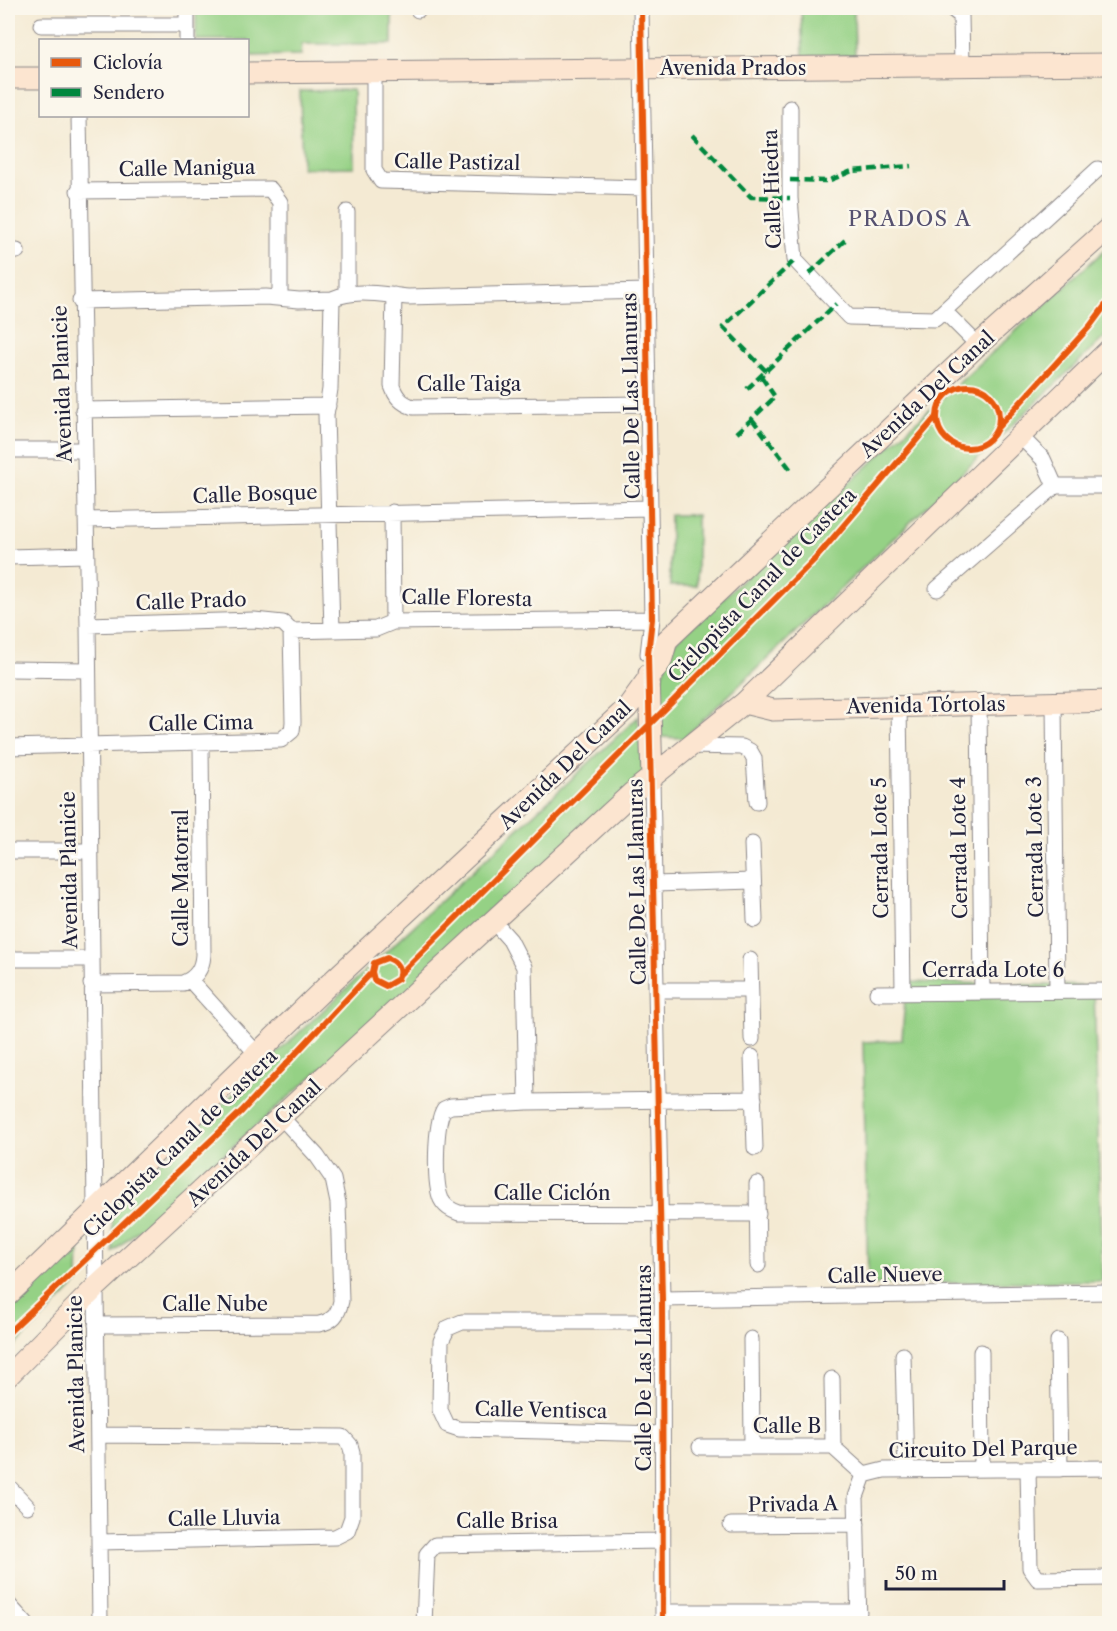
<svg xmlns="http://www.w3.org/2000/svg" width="1117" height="1631" font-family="'Libre Caslon Text',serif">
	<rect width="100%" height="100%" fill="#fbf7ec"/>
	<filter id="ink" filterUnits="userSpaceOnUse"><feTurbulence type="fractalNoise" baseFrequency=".0167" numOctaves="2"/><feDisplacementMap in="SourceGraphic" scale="12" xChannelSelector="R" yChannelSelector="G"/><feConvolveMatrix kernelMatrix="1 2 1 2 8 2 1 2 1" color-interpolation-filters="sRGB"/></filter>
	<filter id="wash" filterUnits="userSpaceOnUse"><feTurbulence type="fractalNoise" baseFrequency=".008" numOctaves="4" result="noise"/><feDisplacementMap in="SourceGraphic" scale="24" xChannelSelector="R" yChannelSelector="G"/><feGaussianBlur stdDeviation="1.35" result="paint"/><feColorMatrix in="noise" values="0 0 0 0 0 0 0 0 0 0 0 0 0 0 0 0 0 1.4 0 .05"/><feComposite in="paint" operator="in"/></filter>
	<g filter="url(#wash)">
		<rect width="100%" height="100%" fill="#f4ead3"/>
		<path fill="#95d185" stroke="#5c7a60" stroke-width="1.5" d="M196 8H392V44H302L301 55 248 56V40H196Z
			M801 8H854L855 55 803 57Z
			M353 90 354 167 302 168 300 91Z
			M1109 246V333L684 738 659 737V684L676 641Z
			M670 515H697V586H670Z
			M638 717 644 784 113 1252 112 1207Z
			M906 982 1094 986 1102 1281 868 1284 863 1042 902 1040Z
			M79 1237 78 1283 8 1353V1307Z"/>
	</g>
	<g filter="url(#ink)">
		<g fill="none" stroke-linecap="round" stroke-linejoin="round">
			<defs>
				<path id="street" d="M187 8V40
					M418 8V10
					M641 8 652 619 648 654
					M951 8 961 16 962 67
					M41 25H187
					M374 71V170L381 181 644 188
					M790 108V198L795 260 849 317 935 319 1098 169
					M79 116 88 625 100 1624
					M78 191 270 189 280 202V298
					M347 212V294
					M8 252 17 251
					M394 295 392 386C396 397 401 403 413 407L647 404
					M332 299C356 288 383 295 408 297L646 291
					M80 301 266 297 299 300 332 299 330 389 326 415 332 630
					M944 311 978 345
					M83 410 328 406
					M8 450H84
					M1055 486H1110
					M392 512 393 622
					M86 520 649 508
					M8 557 86 555
					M937 589 1055 486 1043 459 1019 435
					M393 622 652 619
					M88 625 254 620 283 623 291 631
					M291 631 376 629 393 622
					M8 669 88 670
					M1054 702 1057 991
					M979 703 982 991
					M899 704 903 991
					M689 746 742 747 750 751 754 758 757 802
					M8 747 281 740 292 731 293 722 291 631
					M652 779 662 1299 663 1624
					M752 844 755 920
					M8 851H89
					M654 884 753 881
					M493 921 510 940 524 967 527 1102
					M8 959H91
					M750 960 752 1039
					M190 980 258 1055
					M91 984 183 983C196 978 202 969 203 955L201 744
					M656 990H750
					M877 993 1110 991
					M752 1057 755 1148
					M754 1099 527 1102 451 1106 444 1109C435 1123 434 1183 441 1199 445 1207 451 1210 459 1213L758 1214
					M757 1184 758 1265
					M662 1299 1110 1292
					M660 1322H462L448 1328 441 1341 440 1410 447 1425 459 1429 661 1434
					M96 1325 319 1324C333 1321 338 1315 341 1301L338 1203 333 1179 317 1156 282 1118
					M751 1339 752 1447
					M1058 1341 1060 1469
					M981 1352 982 1469
					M903 1355 906 1469
					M832 1379 833 1447
					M99 1435 343 1437 350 1445 352 1452V1517L347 1531 335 1537 99 1542
					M700 1447H833L864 1475
					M1028 1469 1030 1568 1038 1579 1110 1578
					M864 1475 884 1470 1110 1468
					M8 1486 27 1506
					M731 1525 857 1524
					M8 1604 26 1624
					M663 1612H859
					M424 1624 427 1554 435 1545 662 1541
					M859 1624 856 1497 864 1475"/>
				<path id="secondary" d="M248 73 1110 64
					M8 78H40
					M649 674 652 779
					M744 703 773 710 1110 701
					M8 1295 325 988 627 708 661 661 667 640 978 345 1110 227
					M8 1376 95 1288 632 793 744 703 1110 349"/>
			</defs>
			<use href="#street" stroke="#8b8687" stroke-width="17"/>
			<use href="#secondary" stroke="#8b8687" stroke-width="23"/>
			<use href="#street" stroke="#fff" stroke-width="15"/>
			<use href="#secondary" stroke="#fce5d0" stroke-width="21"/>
			<path stroke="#00873e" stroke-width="4.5" stroke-dasharray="9 4.5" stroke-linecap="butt" d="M692 135 751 197 790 198
				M790 180 828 181 852 171 911 166
				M809 274 845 240
				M766 371 723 327 795 260
				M747 389 836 304
				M752 419 791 470
				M737 433 775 397 761 376"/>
			<defs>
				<path id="cycleway" d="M641 8 652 619 648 654 662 1299 663 1624
					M937 417a31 31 0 1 1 62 0a31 31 0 1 1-62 0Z
					M998 427 1090 326 1110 299
					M399 975 816 558 937 416
					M8 1333 242 1111 372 972 374 963 387 958C397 961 402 969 398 979L386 986 374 980 372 972"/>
			</defs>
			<use href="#cycleway" stroke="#fbf7ec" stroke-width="10"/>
			<use href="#cycleway" stroke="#e8590c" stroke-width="6"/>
		</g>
	</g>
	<g text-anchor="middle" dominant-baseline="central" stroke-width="5" stroke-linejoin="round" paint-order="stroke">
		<g font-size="20" fill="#22223b" stroke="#fbf7ec">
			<text x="733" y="68">Avenida Prados</text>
			<text transform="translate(457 162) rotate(1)">Calle Pastizal</text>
			<text transform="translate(187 168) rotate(-1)">Calle Manigua</text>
			<text transform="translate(772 189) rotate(-92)">Calle Hiedra</text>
			<text transform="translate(62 384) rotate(-92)">Avenida Planicie</text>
			<text x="469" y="384">Calle Taiga</text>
			<text transform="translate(927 394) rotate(-43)">Avenida Del Canal</text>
			<text transform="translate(631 396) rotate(-91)">Calle De Las Llanuras</text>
			<text transform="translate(255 494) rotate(-2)">Calle Bosque</text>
			<text transform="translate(762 585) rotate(-46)">Ciclopista Canal de Castera</text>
			<text transform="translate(467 598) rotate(1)">Calle Floresta</text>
			<text transform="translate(191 601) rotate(-2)">Calle Prado</text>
			<text transform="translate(926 705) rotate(-1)">Avenida Tórtolas</text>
			<text transform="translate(201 723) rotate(-1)">Calle Cima</text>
			<text transform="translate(565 765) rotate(-44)">Avenida Del Canal</text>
			<text transform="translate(1035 847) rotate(-91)">Cerrada Lote 3</text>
			<text transform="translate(880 848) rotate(-91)">Cerrada Lote 5</text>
			<text transform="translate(959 848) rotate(-91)">Cerrada Lote 4</text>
			<text transform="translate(69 870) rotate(-91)">Avenida Planicie</text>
			<text transform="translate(181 878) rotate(-90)">Calle Matorral</text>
			<text transform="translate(637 882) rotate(-91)">Calle De Las Llanuras</text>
			<text x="993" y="970">Cerrada Lote 6</text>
			<text transform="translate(180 1143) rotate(-44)">Ciclopista Canal de Castera</text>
			<text transform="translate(254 1143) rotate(-43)">Avenida Del Canal</text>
			<text x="552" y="1193">Calle Ciclón</text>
			<text transform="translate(885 1275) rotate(-1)">Calle Nueve</text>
			<text x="215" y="1304">Calle Nube</text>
			<text transform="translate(644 1368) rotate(-90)">Calle De Las Llanuras</text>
			<text transform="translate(76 1374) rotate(-91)">Avenida Planicie</text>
			<text transform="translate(541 1410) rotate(1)">Calle Ventisca</text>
			<text x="787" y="1426">Calle B</text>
			<text transform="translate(983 1449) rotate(-1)">Circuito Del Parque</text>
			<text transform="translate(793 1504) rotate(-1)">Privada A</text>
			<text transform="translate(224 1518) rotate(-1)">Calle Lluvia</text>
			<text x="507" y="1521">Calle Brisa</text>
		</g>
		<g font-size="21" letter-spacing="1.5" fill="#565170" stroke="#fbf7ec">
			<text x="910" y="218">PRADOS A</text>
		</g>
	</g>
	<rect width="1117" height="1631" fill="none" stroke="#fbf7ec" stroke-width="30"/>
	<rect x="39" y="39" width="210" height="78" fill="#fbf7ec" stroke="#a4a2a5" stroke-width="1.5"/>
	<rect x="51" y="58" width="30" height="9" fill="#e8590c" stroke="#a4a2a5" stroke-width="1.5"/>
	<text x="93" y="69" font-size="18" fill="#22223b">Ciclovía</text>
	<rect x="51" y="88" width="30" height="9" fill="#00873e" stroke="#a4a2a5" stroke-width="1.5"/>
	<text x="93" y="99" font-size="18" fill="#22223b">Sendero</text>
	<path d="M886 1580v9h118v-9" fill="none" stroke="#22223b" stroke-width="3"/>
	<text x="895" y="1580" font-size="18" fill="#22223b" stroke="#fbf7ec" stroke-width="4.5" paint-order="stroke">50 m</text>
</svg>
